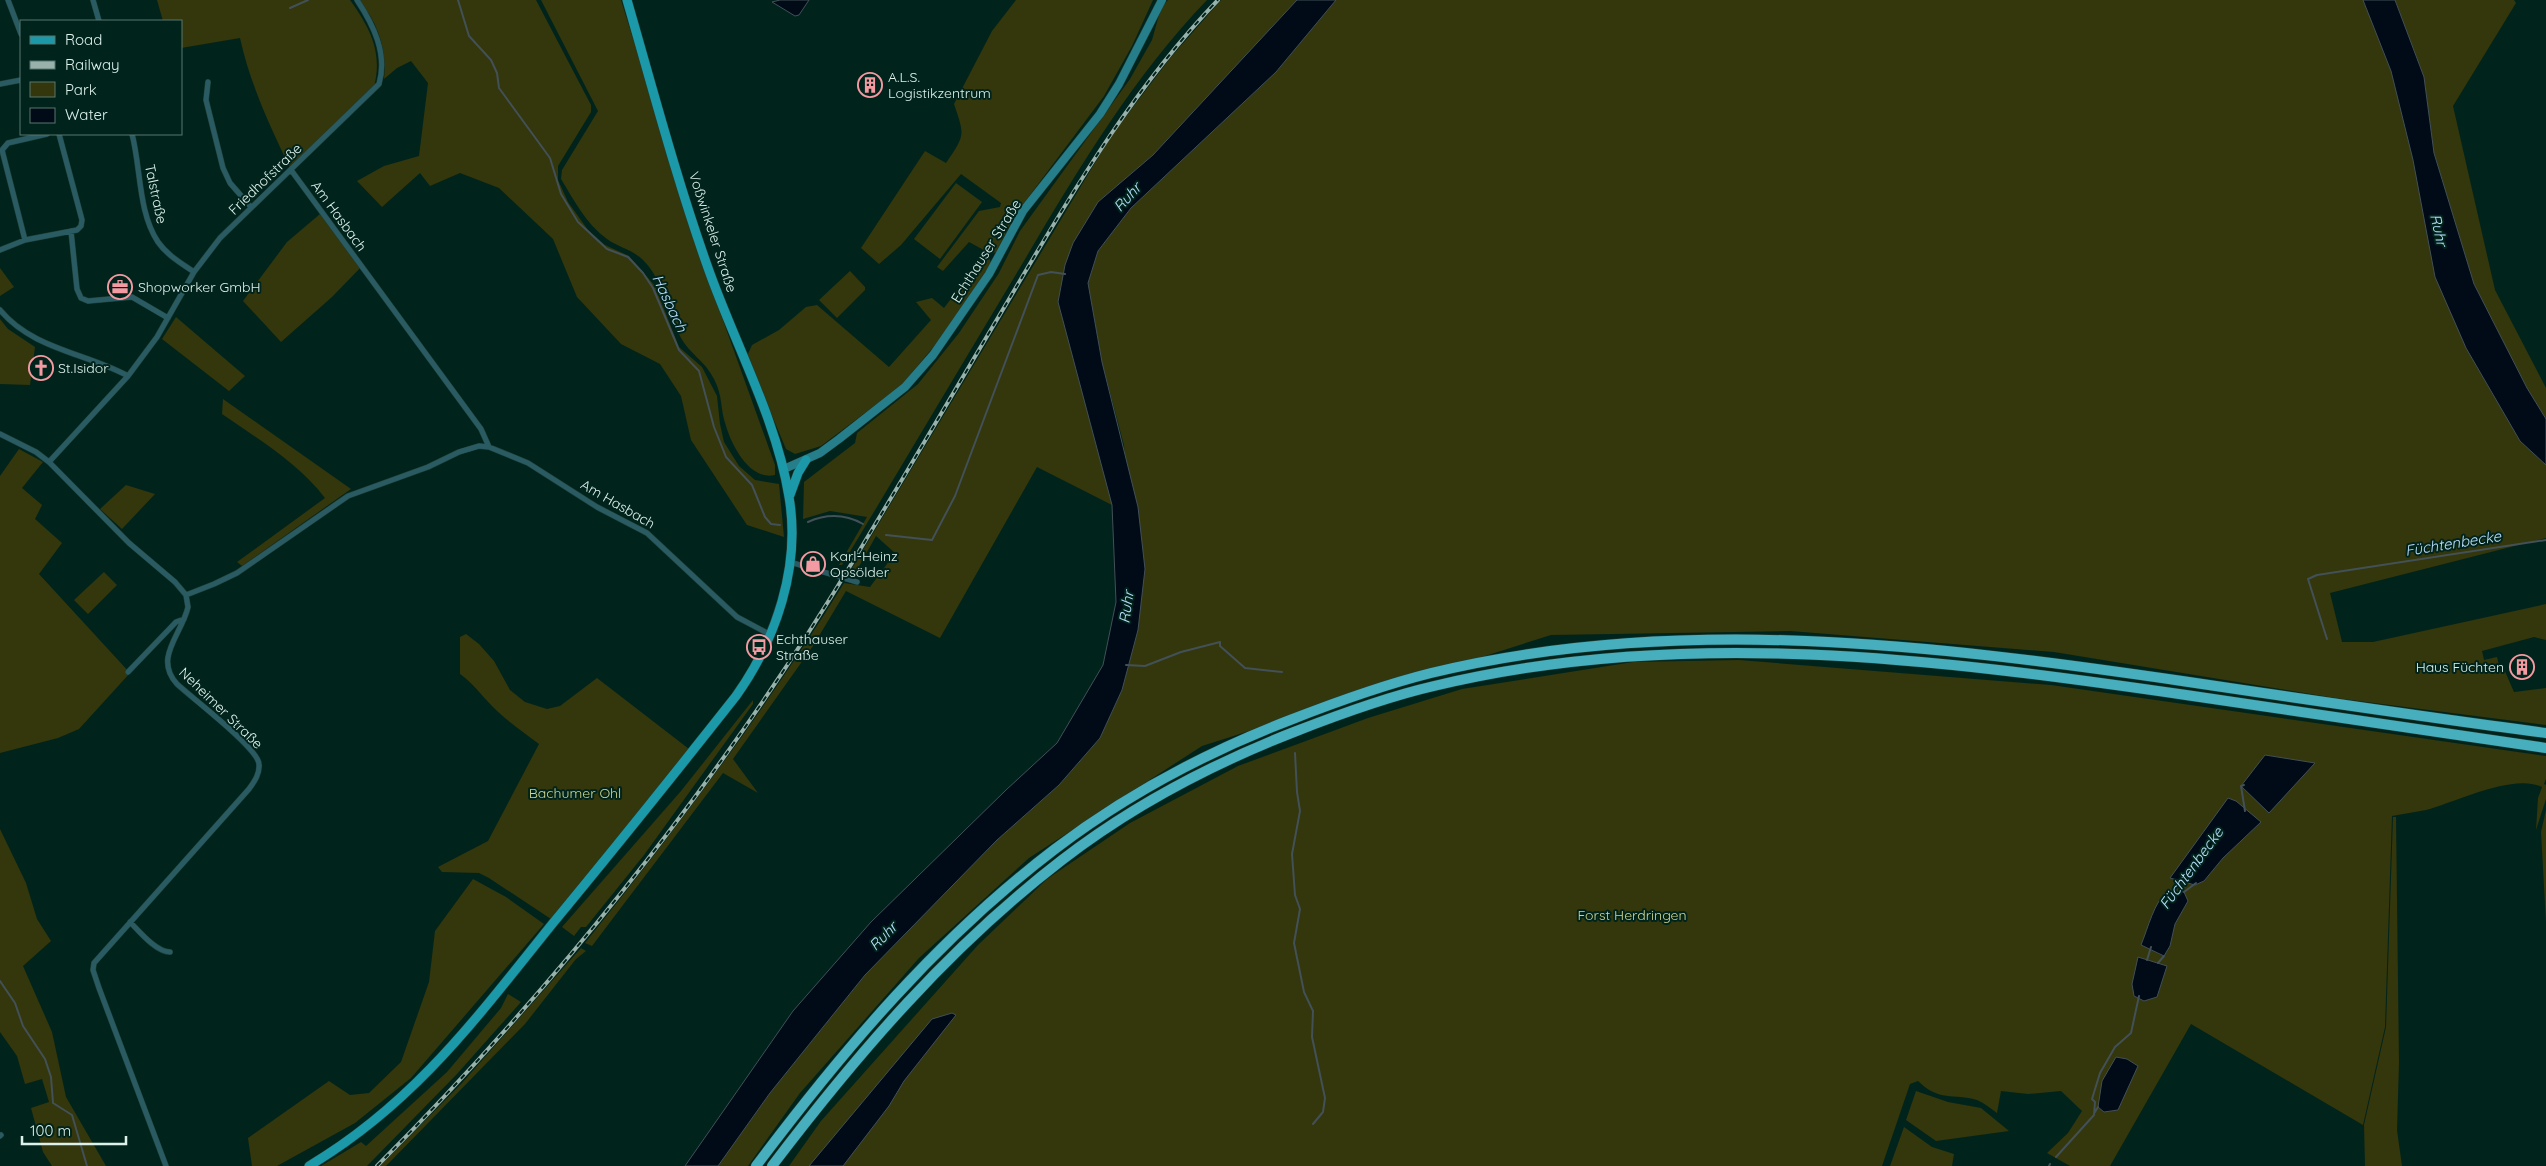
<svg xmlns="http://www.w3.org/2000/svg" width="2546" height="1166" font-family="Quicksand,sans-serif">
	<rect width="100%" height="100%" fill="#00241c"/>
	<path fill="#34360c" fill-rule="evenodd" d="M157 0H350C370 28 383 52 374 87L290 168C270 126 250 84 240 38L181 48V21H163Z
		M359 0H536L591 105V112L558 166V180L568 202 588 230 605 245 629 256 655 286 679 347 702 367 717 396 720 424 724 442 739 466 755 480 779 484 784 537 747 525 691 440 681 396 660 364 621 344 577 297 553 239 499 188 460 173 430 186 420 173 382 207 357 181 384 166 419 156 428 83 411 61 397 68 384 79C387 49 378 23 359 0Z
		M541 0H621L706 273 775 465V475C750 481 732 446 726 426 720 409 723 396 714 379 705 361 689 353 681 338 668 312 664 281 643 260 633 250 618 247 607 239 586 224 574 200 561 179L562 170 598 111Z
		M1016 0H1153L1132 46 1104 96 1015 215 996 252 991 254 969 242 943 271 937 267 979 211 1000 207 1001 203 961 174 901 245 879 264 861 248 925 151 946 163C965 135 965 136 954 104L992 31Z
		M1168 0H1207C1129 81 1072 180 1015 276 957 372 900 469 842 565H839L867 517 830 511 803 519 804 482 855 443 857 433 918 384 959 333 999 273 1020 231 1130 79 1152 40 1161 8Z
		M1221 0H1297L1153 155 1098 202 1073 243 1065 265 1058 302 1112 505 1037 467 940 638 846 591 813 646 733 759 758 793 723 773 592 946 585 943C678 827 766 709 844 583L870 587 895 553 876 536 853 577 848 575 1111 136 1171 57Z
		M1336 0H2374L2364 2 2391 71 2413 160 2466 348 2520 441 2546 465V538L2330 593 2342 642H2373L2546 604V640L2534 637 2482 651 2484 660 2497 657 2500 669H2504L2514 692 2546 688V725L2335 698 2054 652 1790 631 1551 635 1202 746 1029 858 919 958 800 1093 748 1166H718L770 1093 865 975 997 840 1059 785 1100 738 1122 690 1138 630 1124 445 1102 362 1088 283 1098 251 1131 208 1276 72Z
		M2395 0H2514L2516 3 2453 106 2495 290 2546 388V419L2527 388 2474 284 2434 153 2424 77Z
		M956 183 982 202 940 259 914 239Z
		M320 214 363 265 332 297 281 342 243 301 287 242Z
		M984 255 989 257 991 263 944 334 901 386 821 446 795 454 786 449 747 356 752 345 779 330 806 307 817 305 889 367 931 320 916 302 932 298 944 308Z
		M0 268 14 287 0 296Z
		M850 271 865 287V290L837 318 819 300Z
		M176 317 245 376 229 391 162 339Z
		M0 319 8 329 35 347 30 385 0 384Z
		M223 399 351 489 242 566 237 562 325 498C298 463 258 439 222 414Z
		M19 449 43 462 22 488 42 505 35 519 62 543 39 574 130 673 79 729 58 738 0 753V476Z
		M126 485 155 494 122 529 100 509Z
		M104 572 117 585 88 614 74 600Z
		M466 634 479 644 494 661 510 690 525 702 547 709 560 706 597 678 689 749 551 919 489 878 479 873 442 872 438 867 488 841 539 744C523 732 507 721 493 707 481 695 474 684 460 674V637Z
		M1739 660 2051 685 2546 756V779L2544 784 2546 785V799L2536 830 2538 798 2542 787C2513 773 2456 802 2426 810 2415 812 2403 814 2392 816L2385 1027 2363 1125 2191 1024 2110 1166H2070L2047 1153 2068 1133 2082 1111 2061 1091 2028 1094 2001 1091 1997 1113C1990 1108 1984 1103 1977 1100 1953 1093 1939 1102 1918 1081L1910 1084 1882 1166H789L821 1121 978 945 1047 879 1130 823 1238 766 1368 718 1462 689 1633 662ZM2265 755 2314 763 2269 812ZM2228 799 2223 858 2204 881 2171 878ZM2163 894 2188 901 2175 924 2170 946 2163 956 2142 945Z
		M753 700V704L644 855 586 927H581L574 936 562 927 681 791Z
		M2546 810V922L2541 832Z
		M2393 817H2396L2399 1063 2397 1130 2402 1166H2365L2364 1125 2386 1027Z
		M0 829 26 883 37 919 51 941 23 966 52 1032 66 1097 106 1166H52L43 1152 31 1108 49 1102 42 1079 25 1084 17 1056 0 1032Z
		M473 879 506 897 544 924 411 1078 355 1123 277 1166H252L248 1138 329 1081 350 1095 369 1093 401 1062 429 982 435 931Z
		M581 948 586 951 576 959 525 1024 386 1166H380L462 1083Z
		M508 994 521 1002 457 1074 367 1166H321L361 1142 366 1146 447 1072 501 1008Z
		M1916 1091 1948 1102 1981 1108 2009 1131 1936 1141 1906 1120Z
		M1904 1127 1932 1147 1954 1154 1952 1166H1890Z"/>
	<path fill="#000b17" stroke="#425057" d="M780 0H809L799 15 795 16 772 2Z
		M1297 0H1336L1276 72 1131 208 1098 251 1088 283 1102 362 1138 507 1145 569 1138 630 1122 690 1100 738 1059 785 997 840 865 975 770 1093 718 1166H685L793 1011 871 922 1006 790 1057 743 1103 665 1116 602 1112 505 1058 302 1065 265 1073 243 1098 202 1153 155Z
		M2363 0H2395L2424 77 2434 153 2474 284 2527 388 2546 419V465L2520 441 2466 348 2435 277 2413 160 2391 71Z
		M2265 755 2315 763 2269 813 2241 786Z
		M2228 798 2236 801 2261 822 2223 858 2204 881 2195 885 2170 878Z
		M2168 890 2184 892 2188 901 2175 924 2170 946 2164 956 2141 945C2148 928 2154 902 2168 890Z
		M2138 957 2167 966 2157 997 2144 1001 2134 996 2132 984Z
		M952 1013 956 1015 904 1081 889 1106 843 1166H809L932 1019Z
		M2116 1057 2127 1059 2138 1066 2118 1110 2104 1112 2098 1107 2102 1081Z"/>
	<g fill="none" stroke-linecap="round" stroke-linejoin="round">
		<path stroke="#425057" stroke-width="2" d="M458 0 469 36 491 60 497 73 499 88 550 158 561 194 578 222 607 249 628 257 643 273 653 288 679 350 699 371 714 427 726 457 752 485 765 517 771 524 780 525
			M290 8 308 0
			M808 522C826 514 845 514 863 524
			M886 535 932 540 955 496 1038 275 1051 272 1065 274
			M2327 639 2308 579 2317 575 2546 540
			M1126 665 1145 666 1181 652 1220 642V646L1245 668 1282 672
			M1295 753 1297 792 1300 811 1292 854 1295 895 1300 909 1294 943 1304 992 1313 1011 1312 1037 1325 1098 1323 1112 1313 1124
			M2244 785 2241 786 2245 811
			M2184 892 2196 883
			M2147 960 2151 947
			M2158 963 2164 956
			M0 981 15 1003 23 1026 45 1059 51 1077 53 1103 72 1115 87 1166
			M2095 1112 2098 1107
			M2056 1157 2094 1115 2095 1102 2092 1099 2100 1073 2115 1047 2131 1033 2139 996
			M2049 1166 2050 1164"/>
		<defs>
			<path id="street" d="M8 0 21 34
				M93 0 99 21
				M208 82 206 100 223 168 230 183 251 207
				M0 84 21 80
				M132 134C141 168 138 212 158 242 167 255 181 263 194 272
				M291 170 481 429 489 447
				M71 231 77 289 81 298 88 301 132 297 168 318
				M25 240 2 150 8 143 47 134
				M0 250 25 240 77 230 81 226 82 220 59 134
				M0 310C32 349 86 353 128 376L49 462
				M128 376 157 337 194 272 220 238 379 84C388 54 373 24 357 0
				M0 434 36 452 49 462 129 543 175 582 186 595 188 607C182 634 153 658 177 684 192 698 258 748 259 764 260 774 254 782 249 789L94 963 93 970 99 988 166 1166
				M790 562 857 582
				M186 595 214 584 237 573 348 496 428 467 459 452 479 446 489 447 528 463 597 507 647 533 737 617 771 635
				M128 672 176 622 184 619
				M130 922C139 931 156 952 170 952
				M0 1136 1 1135"/>
			<path id="secondary" d="M784 469 820 453 839 439 905 387 933 355 989 274 1023 211 1100 114 1119 84 1162 0"/>
			<path id="primary" d="M790 495 798 473 806 460
				M309 1166C415 1103 478 1016 553 923 615 848 676 772 736 696 776 640 801 566 789 497 777 420 734 342 708 268 677 181 653 90 627 0"/>
			<path id="highway" d="M756 1166C844 1049 938 938 1055 849 1126 795 1207 752 1290 720 1336 702 1383 685 1431 673 1678 613 1934 645 2182 681 2303 699 2424 717 2546 733
				M772 1166C858 1053 949 947 1062 860 1132 806 1212 764 1294 732 1340 714 1386 697 1434 686 1682 626 1937 659 2186 695 2306 713 2426 731 2546 748"/>
		</defs>
		<use href="#street" stroke="#1f4139" stroke-width="6"/>
		<use href="#secondary" stroke="#1f4139" stroke-width="9"/>
		<use href="#primary" stroke="#1f4139" stroke-width="10"/>
		<use href="#highway" stroke="#1f4139" stroke-width="11"/>
		<use href="#street" stroke="#2a5b63" stroke-width="5"/>
		<use href="#secondary" stroke="#277e8b" stroke-width="8"/>
		<use href="#primary" stroke="#1c99a9" stroke-width="9"/>
		<use href="#highway" stroke="#47aebe" stroke-width="10"/>
		<defs>
			<path id="rail" d="M377 1166C560 982 721 780 855 558 910 467 964 375 1018 284 1077 184 1137 84 1218 0"/>
		</defs>
		<use href="#rail" stroke="#98b1ab" stroke-width="4"/>
		<use href="#rail" stroke="#00241c" stroke-width="2" stroke-dasharray="5.5" stroke-linecap="butt"/>
	</g>
	<defs>
		<symbol id="building-ring" viewBox="-11 -11 22 22"><circle r="9.5" fill="#00241c" stroke="#f49aa2" stroke-width="1.5"/><path d="M-4-6H4V6H1V3H-1V6H-4ZM-2.5-4.3h1.7v1.8h-1.7ZM.8-4.3h1.7v1.8H.8ZM-2.5-1h1.7V.8h-1.7ZM.8-1h1.7V.8H.8Z" fill="#f49aa2"/></symbol>
		<symbol id="office-ring" viewBox="-11 -11 22 22"><circle r="9.5" fill="#00241c" stroke="#f49aa2" stroke-width="1.5"/><path d="M-6-3h4V-5.5h4V-3h4V5H-6ZM-1-4.5V-3h2v-1.5ZM-6 0V1H6V0Z" fill="#f49aa2"/></symbol>
		<symbol id="church-ring" viewBox="-11 -11 22 22"><circle r="9.5" fill="#00241c" stroke="#f49aa2" stroke-width="1.5"/><path d="M-1.2-6h2.4v3.5h3.3v2.4h-3.3V6h-2.4V-.1h-3.3v-2.4h3.3Z" fill="#f49aa2"/></symbol>
		<symbol id="shop-ring" viewBox="-11 -11 22 22"><circle r="9.5" fill="#00241c" stroke="#f49aa2" stroke-width="1.5"/><path d="M-5-2.5h2.3a2.7 3.5 0 0 1 5.4 0H5L5.5 6h-11ZM-1.5-2.5h3a1.5 2.3 0 0 0-3 0Z" fill="#f49aa2"/></symbol>
		<symbol id="bus-ring" viewBox="-11 -11 22 22"><circle r="9.5" fill="#00241c" stroke="#f49aa2" stroke-width="1.5"/><path d="M-5-6H5V4H4V6H2V4H-2V6H-4V4H-5ZM-3.5-4V0h7V-4ZM-3.5 1.2v1.5H-2V1.2ZM2 1.2v1.5H3.5V1.2Z" fill="#f49aa2"/></symbol>
	</defs>
	<g fill-rule="evenodd">
		<use href="#building-ring" x="856" y="71" width="28" height="28"/>
		<use href="#office-ring" x="106" y="273" width="28" height="28"/>
		<use href="#church-ring" x="27" y="354" width="28" height="28"/>
		<use href="#shop-ring" x="799" y="550" width="28" height="28"/>
		<use href="#bus-ring" x="745" y="633" width="28" height="28"/>
		<use href="#building-ring" x="2508" y="653" width="28" height="28"/>
	</g>
	<g text-anchor="middle" dominant-baseline="central" stroke-width="4" stroke-linejoin="round" paint-order="stroke">
		<g font-size="14" fill="#ddf1eb" stroke="#00241c" text-anchor="start">
			<text x="888" y="77">A.L.S.<tspan x="888" dy="16">Logistikzentrum</tspan></text>
			<text x="138" y="287">Shopworker GmbH</text>
			<text x="58" y="368">St.Isidor</text>
			<text x="830" y="556">Karl-Heinz<tspan x="830" dy="16">Opsölder</tspan></text>
			<text x="776" y="639">Echthauser<tspan x="776" dy="16">Straße</tspan></text>
			<text x="2504" y="667" text-anchor="end">Haus Füchten</text>
		</g>
		<g font-size="14" fill="#ddf1eb" stroke="#00241c">
			<text transform="translate(265 179) rotate(-44)">Friedhofstraße</text>
			<text transform="translate(156 194) rotate(78)">Talstraße</text>
			<text transform="translate(339 216) rotate(54)">Am Hasbach</text>
			<text transform="translate(713 232) rotate(72)">Voßwinkeler Straße</text>
			<text transform="translate(986 251) rotate(-58)">Echthauser Straße</text>
			<text transform="translate(618 504) rotate(30)">Am Hasbach</text>
			<text transform="translate(221 708) rotate(44)">Neheimer Straße</text>
		</g>
		<g font-size="14" fill="#cfd48e" stroke="#00241c">
			<text x="575" y="793">Bachumer Ohl</text>
			<text x="1632" y="915">Forst Herdringen</text>
		</g>
		<g font-size="15" font-style="italic" fill="#bce1fd" stroke="#00241c">
			<text transform="translate(1127 197) rotate(-48)">Ruhr</text>
			<text transform="translate(2439 230) rotate(77)">Ruhr</text>
			<text transform="translate(670 303) rotate(65)">Hasbach</text>
			<text transform="translate(2453 543) rotate(-9)">Füchtenbecke</text>
			<text transform="translate(1126 607) rotate(-82)">Ruhr</text>
			<text transform="translate(2191 868) rotate(-54)">Füchtenbecke</text>
			<text transform="translate(883 936) rotate(-46)">Ruhr</text>
		</g>
	</g>
	<rect x="20" y="20" width="162" height="115" fill="#00241c" stroke="#58766f"/>
	<rect x="30" y="36" width="25" height="8" fill="#1c99a9" stroke="#58766f"/>
	<text x="65" y="45" font-size="15" fill="#ddf1eb">Road</text>
	<rect x="30" y="61" width="25" height="8" fill="#98b1ab" stroke="#58766f"/>
	<text x="65" y="70" font-size="15" fill="#ddf1eb">Railway</text>
	<rect x="30" y="82" width="25" height="15" fill="#34360c" stroke="#58766f"/>
	<text x="65" y="95" font-size="15" fill="#ddf1eb">Park</text>
	<rect x="30" y="108" width="25" height="15" fill="#000b17" stroke="#58766f"/>
	<text x="65" y="120" font-size="15" fill="#ddf1eb">Water</text>
	<path d="M22 1136v8h104v-8" fill="none" stroke="#ddf1eb" stroke-width="2.5"/>
	<text x="30" y="1136" font-size="15" fill="#ddf1eb" stroke="#00241c" stroke-width="4" paint-order="stroke">100 m</text>
</svg>
